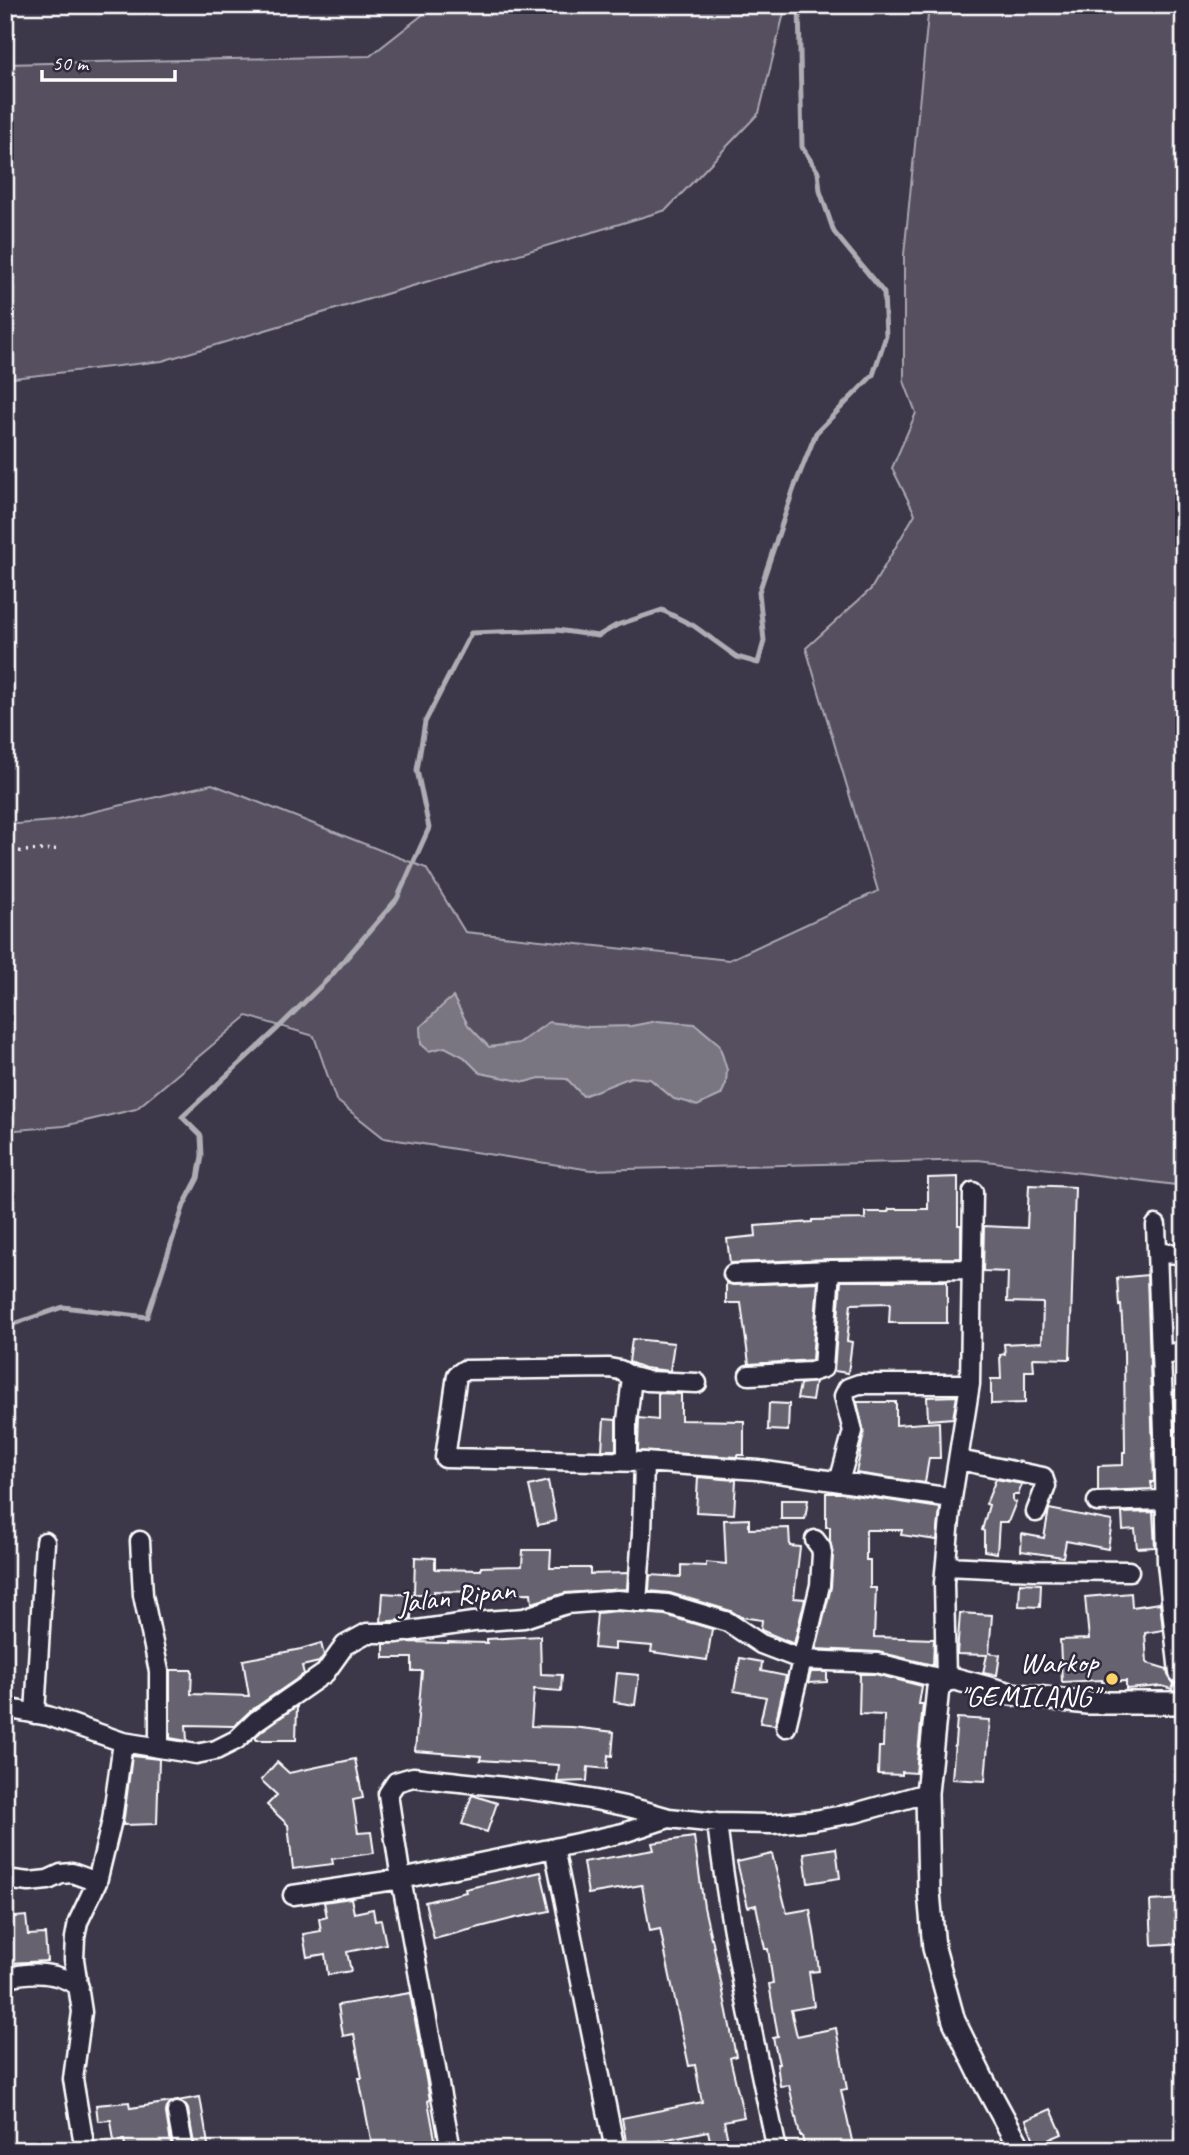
<svg xmlns="http://www.w3.org/2000/svg" width="1189" height="2155" font-family="Caveat,sans-serif">
	<rect width="100%" height="100%" fill="#3c3749"/>
	<filter id="ink" filterUnits="userSpaceOnUse"><feTurbulence type="fractalNoise" baseFrequency=".0143" numOctaves="2"/><feDisplacementMap in="SourceGraphic" scale="14" xChannelSelector="R" yChannelSelector="G"/><feConvolveMatrix kernelMatrix="1 2 1 2 8 2 1 2 1" color-interpolation-filters="sRGB"/></filter>
	<g filter="url(#ink)">
		<path fill="#555060" stroke="#aaa8b0" stroke-width="2" d="M435 5H786L759 113 666 210 162 361 5 379V64L370 56Z
			M929 5H1184V1186L978 1160 591 1170 384 1138 336 1100 314 1036 247 1016 136 1109 64 1126 5 1131V825L54 821 212 784 426 868 465 932 729 960 878 891 806 648 871 589 915 514 892 468 916 413 904 381V255Z"/>
		<path fill="#797682" stroke="#afadb4" stroke-width="2" d="M453 997 468 1025 489 1047 519 1043 549 1022 589 1027 631 1026 657 1021 695 1024 719 1044 727 1070 726 1084 721 1095 697 1106 687 1102 674 1099 650 1079 631 1077 583 1096 567 1079 540 1078 525 1082 480 1073 464 1057 445 1047 429 1051 421 1044 420 1027C432 1017 440 1006 453 997Z"/>
		<g fill="none" stroke-linecap="round" stroke-linejoin="round">
			<path stroke="#afadb4" stroke-width="5" d="M5 1327 63 1307 147 1317 184 1205 198 1178 202 1156 201 1136 182 1117 275 1031 330 977 397 899 429 828 417 770 425 722 471 633 557 630 598 636 617 625 662 610 694 626 737 657 758 663 764 641 759 592 794 488 816 433 873 375 886 336 884 293 834 232 820 191 818 172 802 147 799 5"/>
		</g>
		<path fill="#666270" stroke="#fff" stroke-width="2" d="M958 1177V1225H961V1258L830 1259 730 1263 727 1239 756 1236 755 1226 812 1222V1220L865 1219V1212H888L889 1209H928V1178Z
			M1029 1185 1075 1187 1070 1359 1033 1358 1034 1371H1025V1403L991 1404V1379H1001L1000 1355 1005 1354 1004 1344 1042 1342 1043 1303 1007 1302 1008 1272 983 1271 984 1226 1027 1228Z
			M1147 1275 1154 1482H1151L1152 1489 1098 1491V1466L1123 1465V1452H1125L1124 1352 1121 1305 1119 1306 1117 1278Z
			M841 1281H947V1323H889L890 1303 851 1304 847 1341 852 1342 848 1373 834 1371Z
			M818 1282 812 1360 749 1364 741 1303H726V1283L733 1285Z
			M632 1339 674 1343 670 1371 644 1368 629 1362Z
			M815 1382 812 1401 797 1399 800 1384Z
			M1174 1390H1184V1476H1176Z
			M658 1393 681 1394V1420L744 1421V1455H737V1457L638 1451 639 1418 658 1420Z
			M957 1396 953 1418 928 1420 927 1397Z
			M857 1402H896V1425L939 1422 940 1458H929L925 1483 856 1473 864 1433Z
			M769 1403 789 1404 788 1431 768 1430Z
			M604 1419 616 1420V1450H602Z
			M698 1477 736 1480 734 1514 696 1512Z
			M996 1479 1022 1484 1018 1495H1013V1501L1016 1502 1008 1522H999L997 1553 984 1551V1531L982 1530 989 1505 986 1504Z
			M548 1481 556 1521 538 1525 529 1486Z
			M826 1493H841L940 1508 937 1540 901 1535 902 1530H866V1560H870V1588H876L874 1637 934 1639 933 1665 878 1652 816 1649 831 1587 833 1555 830 1541V1527H826Z
			M781 1500H808L805 1519H781Z
			M1049 1509 1112 1521 1108 1549 1066 1541 1063 1557 1021 1551 1022 1534 1044 1538Z
			M1153 1512 1155 1547 1137 1548 1135 1529 1123 1530 1122 1513Z
			M749 1519V1529L789 1528 790 1546 800 1547 794 1598 805 1599 794 1644 761 1630 762 1620 741 1617 731 1611 670 1593 649 1591 650 1575 681 1577V1565L706 1566V1562L726 1564 724 1520Z
			M523 1550H551L550 1568H590V1574L628 1573 627 1589 565 1593 532 1603 531 1593 481 1594V1592L434 1591V1594H414L415 1557 435 1558V1569L481 1570V1567L522 1566Z
			M1020 1583 1041 1584 1040 1607 1019 1606Z
			M383 1593 412 1595 411 1619 381 1622Z
			M1131 1593 1132 1607 1160 1603 1163 1630 1145 1633 1147 1663 1167 1669 1168 1675 1174 1684 1172 1689 1162 1686 1126 1689V1681L1102 1682V1680L1062 1682 1060 1640 1089 1639 1085 1597Z
			M617 1611 665 1615 712 1629 707 1660 651 1652 652 1646 615 1643V1650L594 1648 597 1613Z
			M960 1613 992 1615 989 1653 1000 1655 997 1675 983 1673 987 1655 957 1654Z
			M540 1636 541 1674 562 1675 561 1691 534 1689 531 1726 572 1727 614 1732 612 1756 608 1755 607 1769 588 1767 587 1781 557 1782 559 1765 480 1760 481 1756 415 1751 422 1671H412V1658H384V1644L412 1642 448 1643V1642L487 1643V1639Z
			M321 1643 324 1655 319 1662 302 1666 304 1674 249 1712 234 1726 186 1725 187 1741 170 1738V1670H192L191 1694 249 1696 243 1660 301 1649Z
			M740 1658 762 1662 761 1671 786 1676 775 1725 760 1723 766 1697 734 1691Z
			M811 1672H827V1682L808 1683Z
			M617 1673 639 1675 635 1705 614 1702Z
			M860 1674H875L922 1686 919 1704H923L916 1773 902 1772V1775L878 1774 879 1747H883L884 1715 859 1714Z
			M297 1706 296 1740H256V1736L263 1730Z
			M957 1718 990 1720 985 1781 952 1779Z
			M132 1756 159 1759 157 1824 123 1825Z
			M355 1759 363 1798 353 1800 358 1833 371 1832 374 1853 332 1859 333 1864 293 1869 288 1825 267 1805 277 1795 261 1780 277 1762 289 1773Z
			M472 1795 497 1803 487 1832 462 1824Z
			M694 1837 704 1907 711 1938H712L736 2056 730 2058 744 2117 724 2121 729 2146 712 2150 708 2131 627 2147 622 2118 702 2102 695 2065 689 2066 660 1929 650 1931 642 1885 588 1894 583 1862 654 1850 652 1843Z
			M836 1848 840 1878 808 1883 804 1853Z
			M772 1854 787 1913 810 1909 815 1939 819 1971 809 1972 814 2006 791 2010 797 2036 836 2028 847 2089 841 2090 854 2150H805L802 2136H800L789 2085 780 2086 777 2064H779L773 2038 778 2037 769 1984 773 1983 768 1949H765L756 1905 748 1907 737 1862Z
			M541 1872 550 1911 515 1918 434 1939 425 1902 466 1892 465 1889Z
			M351 1898 354 1913 373 1909 375 1921 381 1920 386 1944 347 1952 351 1971 328 1975 325 1954 307 1957 303 1934 321 1931 319 1919 327 1917 324 1902Z
			M1184 1899V1943L1152 1945 1150 1901Z
			M26 1916 28 1935 45 1934 47 1961 9 1963 5 1918Z
			M410 1993 430 2100 428 2101 437 2150H373L359 2078H362L354 2034 343 2036 338 2005Z
			M200 2097 209 2150H195L188 2109 185 2104 177 2101Z
			M129 2102 130 2108 173 2102 167 2108 166 2113 172 2150H126L124 2140 114 2141 111 2120 98 2121 96 2105Z
			M1051 2109 1062 2134 1036 2145 1026 2120Z"/>
		<g fill="none" stroke-linecap="round" stroke-linejoin="round">
			<defs>
				<path id="minor" d="M1156 1225 1164 1432 1167 1563 1179 1673 1184 1678
					M1157 1253 1184 1254
					M733 1274 830 1270 972 1269
					M1161 1355 1184 1352
					M749 1375 811 1372 823 1368 830 1270
					M959 1460 1043 1477 1046 1486 1036 1512
					M627 1462V1421L632 1377 647 1381 697 1383
					M839 1482 853 1431 844 1396 848 1388 859 1384H970
					M952 1498 970 1384 973 1192
					M1097 1502 1164 1500
					M140 1541 143 1595 159 1671V1748
					M946 1566 1034 1570 1129 1571
					M637 1602 642 1534 644 1462
					M5 1708 48 1716 123 1742 196 1754 216 1750 236 1740 256 1721 325 1673 345 1645 367 1633H396L473 1622 524 1618 566 1604 617 1600 667 1604 728 1622 761 1644 803 1660 877 1663 946 1680 944 1583 952 1498 758 1470 644 1462 445 1458 457 1375 464 1370 609 1368 620 1370 632 1377
					M35 1714 45 1542
					M786 1727 820 1585 822 1554 821 1548 815 1540
					M717 1823C730 1933 754 2041 777 2150
					M554 1848 615 2150
					M5 1879 29 1882 48 1880 61 1874 72 1873 97 1882
					M293 1895 401 1879 554 1848 623 1833 669 1818 717 1823 772 1824 814 1820 855 1813 927 1793
					M5 1978C30 1971 58 1971 79 1987
					M177 2112 184 2150
					M85 2150 73 2079 82 2012 74 1959 75 1938 78 1922 97 1882 112 1820 123 1742
					M451 2150 401 1879 388 1794 396 1782 413 1777C499 1787 586 1792 669 1818"/>
				<path id="tertiary" d="M1021 2150 983 2080 954 2021 934 1948 929 1892 927 1793 938 1688 946 1680 955 1679 1011 1694 1087 1703H1184"/>
			</defs>
			<use href="#minor" stroke="#fff" stroke-width="23"/>
			<use href="#tertiary" stroke="#fff" stroke-width="26"/>
			<path stroke="#fff" stroke-width="3.5" stroke-dasharray="2 5" stroke-linecap="butt" d="M5 852 60 849"/>
			<use href="#minor" stroke="#2f2a3d" stroke-width="18"/>
			<use href="#tertiary" stroke="#2f2a3d" stroke-width="21"/>
		</g>
	</g>
	<circle fill="#ffd166" stroke="#2f2a3d" stroke-width="2.5" cx="1112" cy="1679" r="7"/>
	<g text-anchor="middle" dominant-baseline="central" stroke-width="5" stroke-linejoin="round" paint-order="stroke">
		<g font-size="30" fill="#fff" stroke="#2f2a3d">
			<text transform="translate(456 1596) rotate(-7)">Jalan Ripan</text>
		</g>
		<g font-size="30" fill="#fff" stroke="#2f2a3d" text-anchor="end">
			<text x="1098" y="1662">Warkop<tspan x="1098" dy="34">"GEMILANG"</tspan></text>
		</g>
	</g>
	<rect width="1189" height="2155" fill="none" stroke="#2f2a3d" stroke-width="28"/>
	<rect x="14" y="14" width="1161" height="2127" fill="none" stroke="#fff" stroke-width="2.5" filter="url(#ink)"/>
	<path d="M42 70v10h133v-10" fill="none" stroke="#ffffff" stroke-width="3.5"/>
	<text x="52" y="70" font-size="21" fill="#ffffff" stroke="#2f2a3d" stroke-width="5" paint-order="stroke">50 m</text>
</svg>
